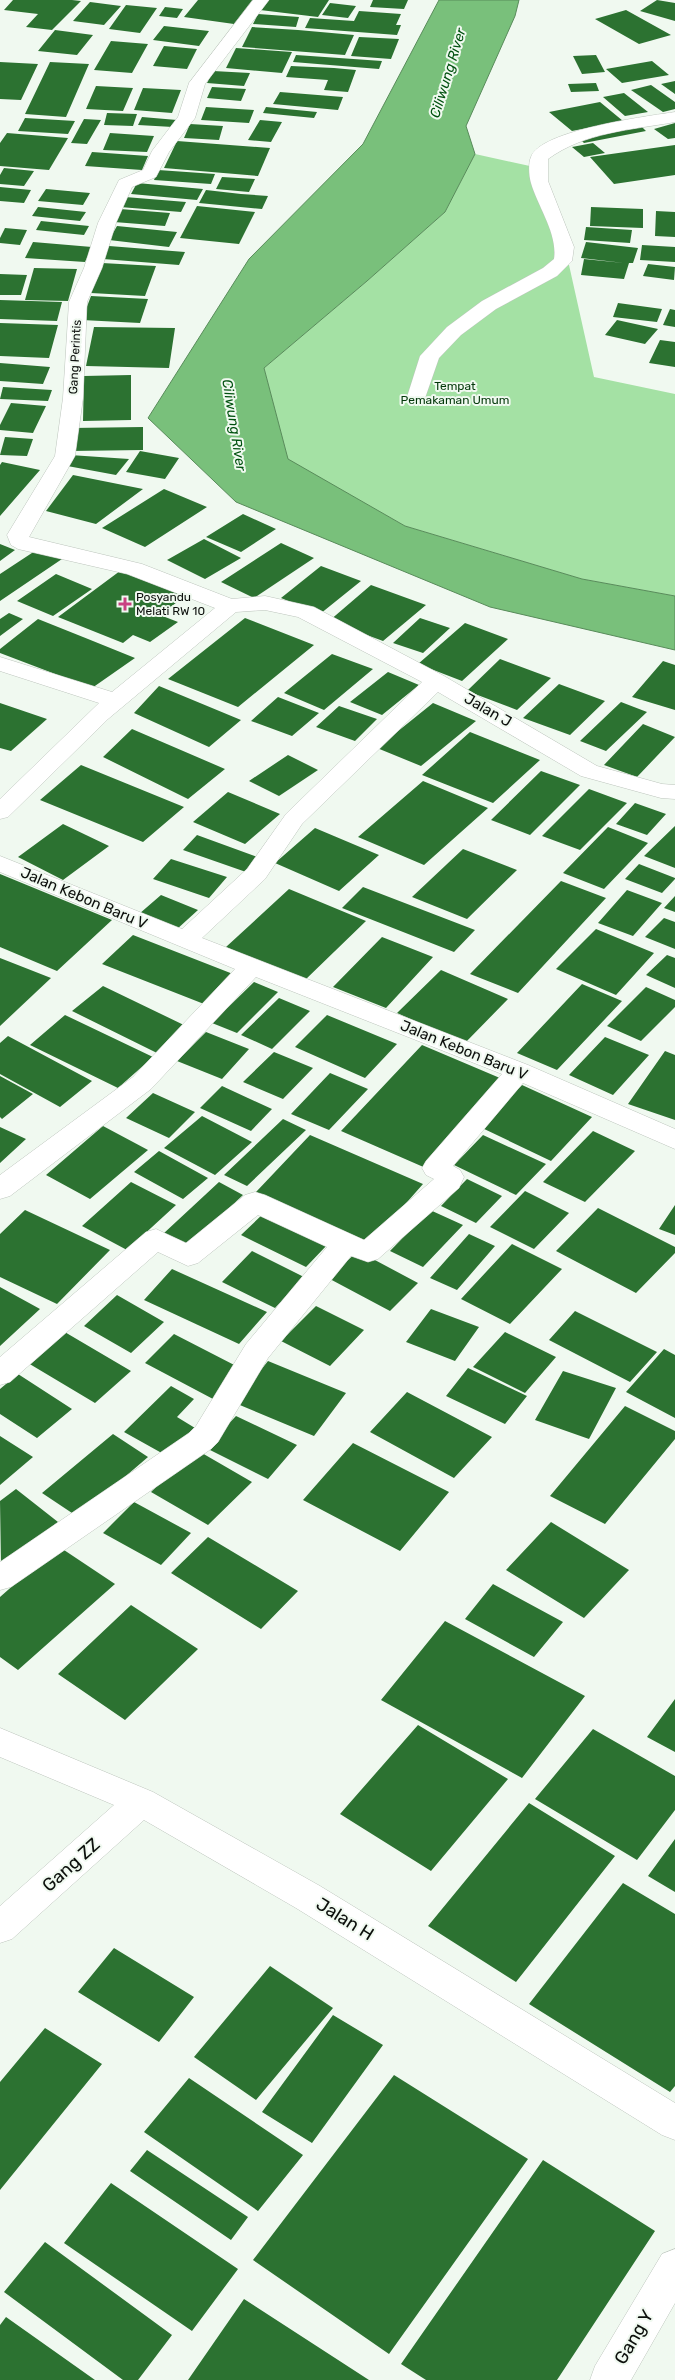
<svg xmlns="http://www.w3.org/2000/svg" width="675" height="2380" font-family="Rubik,sans-serif">
	<rect width="100%" height="100%" fill="#f0f9f0"/>
	<path fill="#a4e1a4" d="M475 154 539 168 565 247 594 377 675 394V596L582 579 405 526 288 460 264 368 367 281 445 212Z"/>
	<path fill="#79c07b" stroke="#588b5a" d="M439 0H519L515 16 466 126 475 154 445 212 367 281 264 368 288 459 405 526 582 579 675 596V650L490 607 236 502 148 418 249 259 363 144Z"/>
	<path fill="#2c7231" d="M13 0H72L81 1 52 30 26 27 38 14 4 10Z
		M198 0H253L234 24 184 17Z
		M267 0H329L318 17 260 10Z
		M373 0H408L404 9 370 7Z
		M657 0 675 3V21L640 11Z
		M90 2 121 6 104 25 73 21Z
		M330 3 356 6 348 18 322 15Z
		M126 5 157 8 140 33 109 29Z
		M165 7 183 9 177 18 159 16Z
		M626 10 671 35 639 44 595 19Z
		M359 11 401 14 396 25H401L397 35 305 28 310 18 354 21Z
		M258 14 299 17 296 27 253 24Z
		M164 26 209 31 199 46 153 40Z
		M252 27 298 30 354 35 345 55 242 47Z
		M55 30 93 35 77 55 38 51Z
		M359 37 399 39 391 59 351 56Z
		M111 41 148 44 132 73 94 70Z
		M164 46 197 49 187 69 153 66Z
		M236 48 292 52 282 73 226 68Z
		M296 55 382 61 379 69 293 62Z
		M596 55 605 72 582 74 573 56Z
		M652 61 669 75 622 83 606 69Z
		M0 62 38 64 21 100 0 99Z
		M50 62 89 64 66 117 25 114Z
		M291 66 334 68 356 70 348 92 324 90 328 80 286 77Z
		M213 71 250 73 244 86 207 83Z
		M675 81V94L661 84Z
		M596 83 599 91 571 92 568 84Z
		M651 85 675 102V109L663 112 631 90Z
		M96 86 133 88 123 111 86 109Z
		M212 87 246 89 241 101 207 98Z
		M143 88 181 90 172 113 134 110Z
		M280 92 343 97 338 110 273 104Z
		M624 93 648 112 625 116 603 97Z
		M600 102 623 121 572 131 549 112Z
		M206 107 254 110 249 123 201 120Z
		M266 107 317 112 314 118 263 113Z
		M107 113 137 114 133 126 104 125Z
		M142 117 177 120 173 127 138 125Z
		M25 118 75 121 68 134 18 131Z
		M84 119 101 120 87 144 71 143Z
		M260 120 282 122 271 142 248 140Z
		M675 123V138L668 139 654 129Z
		M190 124 223 126 219 140 184 138Z
		M639 124 646 131 584 143 577 136Z
		M7 133 68 138 49 170 0 166V143Z
		M110 133 154 136 147 152 103 150Z
		M177 141 270 148 258 176 164 168Z
		M593 143 605 153 584 157 572 147Z
		M675 145V175L614 184 590 157Z
		M92 152 148 156 142 170 85 166Z
		M4 168 34 171 24 186 0 184V175Z
		M158 170 215 174 211 184 154 180Z
		M222 177 255 179 249 192 216 189Z
		M137 183 203 189 197 200 131 194Z
		M0 187 31 190 24 203 0 201Z
		M46 189 90 193 83 205 38 201Z
		M206 190 241 194 268 196 262 209 199 203Z
		M125 197 186 202 181 212 120 207Z
		M197 206 255 212 239 244 180 238Z
		M38 207 86 212 80 221 32 216Z
		M591 207 643 209V228L590 226Z
		M120 209 170 213 165 226 114 222Z
		M656 211 675 212V237L655 236Z
		M41 221 89 226 84 235 36 230Z
		M117 226 177 232 169 247 109 240Z
		M586 227 632 230 630 243 584 240Z
		M5 228 27 230 20 245 0 243V238Z
		M33 242 92 247 85 262 25 258Z
		M586 242 638 248 633 263H629L624 279 581 275 584 259 624 263 581 258Z
		M642 245 675 247V262L640 260Z
		M109 246 185 252 179 265 103 259Z
		M102 263 156 266 145 296 91 293Z
		M648 264 675 267 674 280 643 276Z
		M34 268 77 269 68 301 25 300Z
		M0 274 27 275 21 295H0Z
		M91 296 148 299 140 323 82 320Z
		M0 300 62 302 57 321 0 319Z
		M618 303 662 309 657 322 613 317Z
		M670 309 675 310V327L663 325Z
		M617 320 658 329 645 344 605 335Z
		M0 323 58 325 49 358 0 356Z
		M94 327 175 328 169 368 86 366Z
		M660 340 675 342V367L649 363Z
		M0 363 50 367 43 384 0 381Z
		M131 375V420L83 421 84 376Z
		M3 387 52 390 48 401 0 399Z
		M11 403 46 406 33 433 0 430V425Z
		M143 427V450L70 451 71 428Z
		M5 437 33 439 27 456 0 455Z
		M140 451 179 458 165 479 126 472Z
		M70 455 129 459 116 475 62 465Z
		M2 462 40 470 0 516V465Z
		M73 475 143 489 96 524 46 511Z
		M164 489 207 507 145 547 102 528Z
		M243 514 276 529 241 552 206 537Z
		M204 539 241 558 205 579 167 560Z
		M281 543 314 558 254 598 221 582Z
		M0 544 15 550 0 561Z
		M38 549 62 559 0 601V574Z
		M321 566 361 581 320 614 281 598Z
		M124 568 189 593 160 615 178 622 150 642 133 635 123 643 58 617Z
		M56 574 92 589 53 616 17 601Z
		M371 585 426 605 383 641 329 621Z
		M9 613 23 619 0 636V619Z
		M245 618 314 645 238 707 168 679Z
		M420 618 450 628 423 653 393 643Z
		M38 619 88 639 135 658 92 688 0 653V649Z
		M465 623 508 639 462 681 418 664Z
		M332 654 373 669 324 710 284 693Z
		M500 659 551 678 517 710 467 691Z
		M663 661 675 665V710L632 697Z
		M388 672 419 685 382 715 350 702Z
		M559 684 605 701 570 735 523 718Z
		M159 686 241 720 209 747 134 713Z
		M278 697 319 713 292 736 251 721Z
		M621 702 647 712 606 751 580 741Z
		M0 703 47 719 11 751 0 748Z
		M433 703 476 721 421 766 377 748Z
		M339 706 377 719 355 741 316 727Z
		M643 724 675 737 637 777 604 765Z
		M132 729 225 769 188 799 103 757Z
		M470 732 540 760 493 803 422 775Z
		M288 755 318 770 279 796 249 781Z
		M81 765 184 807 143 842 40 800Z
		M541 771 580 785 530 835 491 820Z
		M423 781 488 808 424 865 358 837Z
		M589 789 627 803 580 850 542 836Z
		M228 792 280 814 245 844 193 822Z
		M635 803 666 814 647 835 616 824Z
		M63 824 109 846 63 880 18 857Z
		M675 826V868L644 856Z
		M608 827 648 843 604 889 563 873Z
		M315 828 379 855 339 891 275 863Z
		M197 835 260 858 246 872 183 850Z
		M463 849 517 870 467 919 412 897Z
		M171 859 227 877 209 898 153 879Z
		M639 864 675 878V879L662 893 625 879Z
		M0 874 112 920 57 971 0 947Z
		M561 881 606 898 518 993 470 974Z
		M363 887 475 930 454 952 342 908Z
		M289 889 366 921 304 981 226 947Z
		M627 890 662 903 633 936 598 923Z
		M161 895 198 910 176 930 139 914Z
		M675 896V912L664 908Z
		M664 918 675 922V949L645 937Z
		M596 929 654 953 616 995 556 969Z
		M133 935 233 974 204 1004 102 964Z
		M382 937 433 957 386 1008 333 987Z
		M667 955 675 958V988L646 975Z
		M0 958 51 978 0 1026Z
		M441 970 508 999 465 1043 397 1013Z
		M254 982 278 992 237 1033 212 1023Z
		M582 984 622 1001 557 1070 517 1053Z
		M103 986 188 1027 157 1053 72 1011Z
		M646 987 675 1000V1007L641 1041 607 1026Z
		M279 998 310 1011 272 1049 241 1035Z
		M65 1015 153 1057 118 1088 30 1045Z
		M327 1015 397 1044 365 1078 295 1047Z
		M206 1032 249 1049 222 1079 177 1061Z
		M8 1036 92 1081 60 1107 0 1074V1043Z
		M605 1037 649 1055 613 1095 569 1075Z
		M422 1045 507 1081 428 1169 341 1131Z
		M665 1051 675 1055V1120L628 1104Z
		M274 1052 313 1068 283 1099 243 1082Z
		M330 1073 368 1089 329 1130 291 1114Z
		M0 1076 33 1094 2 1119 0 1117Z
		M522 1085 592 1117 551 1161 480 1127Z
		M222 1086 272 1109 251 1131 200 1108Z
		M153 1093 195 1112 169 1138 126 1118Z
		M202 1116 252 1142 215 1175 164 1148Z
		M283 1119 306 1130 247 1186 224 1175Z
		M103 1126 148 1150 90 1199 46 1175Z
		M0 1127 26 1139 0 1163Z
		M593 1131 635 1151 585 1202 543 1182Z
		M310 1135 423 1184 371 1243 256 1192Z
		M483 1135 546 1164 516 1195 454 1165Z
		M159 1151 208 1178 183 1199 134 1172Z
		M467 1179 502 1196 476 1223 441 1206Z
		M131 1182 176 1205 127 1250 82 1226Z
		M219 1182 243 1195 188 1247 163 1234Z
		M525 1191 569 1213 534 1249 490 1227Z
		M675 1205V1235L659 1229Z
		M598 1208 675 1247V1253L636 1293 556 1251Z
		M25 1210 110 1250 57 1304 0 1277V1234Z
		M430 1210 463 1225 423 1267 390 1251Z
		M265 1212 329 1243 306 1267 241 1235Z
		M469 1234 495 1246 457 1290 430 1278Z
		M512 1244 562 1269 510 1324 461 1299Z
		M252 1251 304 1277 275 1308 222 1282Z
		M358 1251 418 1283 390 1311 328 1278Z
		M172 1269 267 1312 239 1344 144 1300Z
		M0 1287 40 1309 0 1346Z
		M117 1295 164 1322 131 1353 84 1326Z
		M316 1306 364 1330 330 1366 281 1341Z
		M431 1309 479 1327 455 1361 406 1342Z
		M575 1311 657 1352 630 1382 549 1340Z
		M63 1331 131 1371 95 1403 28 1363Z
		M505 1332 556 1357 525 1393 473 1367Z
		M174 1334 242 1369 213 1399 145 1363Z
		M664 1349 675 1355V1418L626 1392Z
		M268 1361 346 1393 314 1436 235 1403Z
		M468 1368 527 1396 505 1424 446 1396Z
		M563 1371 616 1388 589 1439 535 1420Z
		M18 1374 72 1409 37 1438 0 1414V1389Z
		M171 1386 194 1399 177 1417 195 1428 167 1456 124 1432Z
		M407 1392 492 1437 454 1478 370 1432Z
		M625 1406 675 1431V1439L605 1524 550 1496Z
		M236 1416 297 1445 268 1479 206 1448Z
		M113 1434 148 1457 78 1517 42 1493Z
		M0 1436 33 1457 0 1485Z
		M353 1443 449 1492 400 1551 303 1500Z
		M195 1449 252 1482 208 1525 151 1492Z
		M16 1489 58 1522 1 1565 0 1501Z
		M134 1502 191 1533 161 1565 103 1533Z
		M551 1522 629 1570 584 1618 506 1570Z
		M208 1537 298 1591 261 1629 171 1573Z
		M58 1546 115 1584 18 1670 0 1657V1597Z
		M493 1584 563 1622 534 1657 465 1619Z
		M131 1605 198 1649 125 1720 58 1674Z
		M445 1621 585 1696 522 1778 381 1700Z
		M675 1699V1752L647 1737Z
		M418 1725 508 1779 431 1871 340 1814Z
		M593 1729 675 1776V1810L637 1860 535 1799Z
		M529 1803 615 1856 516 1982 428 1926Z
		M675 1839V1892L648 1876Z
		M623 1883 675 1914V2086L670 2092 529 2004Z
		M114 1948 194 1997 159 2042 78 1992Z
		M270 1966 333 2008 256 2100 194 2057Z
		M333 2015 383 2045 312 2143 262 2112Z
		M45 2028 102 2064 0 2190V2082Z
		M394 2075 528 2159 389 2354 253 2260Z
		M189 2078 303 2155 258 2211 144 2132Z
		M147 2150 248 2217 231 2240 130 2171Z
		M543 2160 655 2231 557 2380H426L401 2364Z
		M111 2183 238 2269 192 2331 64 2243Z
		M45 2242 172 2335 138 2380H123L4 2292Z
		M244 2299 369 2380H188Z
		M6 2317 95 2380H0V2325Z"/>
	<g fill="none" stroke-linecap="round" stroke-linejoin="round">
		<defs>
			<path id="minor" d="M253 0H269L205 84 195 118 169 152 156 177 132 187 116 223 102 268 87 302 83 398 75 456 29 537 142 564 232 599 265 596 314 607 444 676 597 766 662 784 675 785V799L661 798 581 776 438 692 302 824 265 879 202 938 528 1065 675 1129V1149L523 1083 453 1166 460 1170 464 1177 459 1188 378 1259 368 1262 351 1256 268 1358 218 1442 211 1449 11 1587 0 1590V1562L189 1433 196 1426 246 1344 327 1247 258 1215 198 1263 188 1266 158 1252 10 1382 0 1385V1357L146 1232 156 1229 186 1243 245 1195 255 1192 265 1195 364 1240 434 1179 426 1175 422 1168 426 1161 502 1074 256 977 151 1089 10 1196 0 1199V1175L133 1077 235 969 0 872V856L182 929 247 869 286 814 422 682 298 617 265 610 236 612 108 719 8 817 0 819V799L99 703 0 671V657L112 692 215 608 127 574 18 549 11 545 7 535 55 456 63 398 69 302 84 268 98 223 119 180 143 170 152 151 178 117 189 83Z
				M675 112V122C631 130 585 132 548 159V181L574 247 572 261 557 276 496 309 461 335 439 358 424 401 417 403 410 401 407 397 420 356 447 327 482 301 543 268 554 259C558 234 538 207 531 183 529 177 528 163 531 157 540 130 649 116 675 112Z
				M0 1728 153 1792 320 1886 675 2103V2140L662 2135 296 1908 144 1820 12 1939 0 1943V1906L114 1805 0 1757Z
				M675 2249V2303L631 2380H590L595 2366 662 2254Z"/>
		</defs>
		<use href="#minor" stroke="#bdc5bd" stroke-width="1"/>
		<use href="#minor" fill="#fff" fill-rule="evenodd"/>
	</g>
	<path fill="#c94282" stroke="#f0f9f0" stroke-width="2" d="M122.5 596.5h5v5h5v5h-5v5h-5v-5h-5v-5h5z"/>
	<g text-anchor="middle" dominant-baseline="central" stroke-width="4" stroke-linejoin="round" paint-order="stroke">
		<g font-size="12" fill="#0c0f0c" stroke="#f0f9f0">
			<text transform="translate(75 357) rotate(-87)">Gang Perintis</text>
		</g>
		<g font-size="12" fill="#03380a" stroke="#f0f9f0">
			<text x="455" y="386">Tempat<tspan x="455" dy="14">Pemakaman Umum</tspan></text>
		</g>
		<g font-size="12" fill="#0c0f0c" stroke="#f0f9f0" text-anchor="start">
			<text x="136" y="597">Posyandu<tspan x="136" dy="14">Melati RW 10</tspan></text>
		</g>
		<g font-size="14" font-style="italic" fill="#00510f" stroke="#f0f9f0">
			<text transform="translate(448 73) rotate(-73)">Ciliwung River</text>
			<text transform="translate(234 425) rotate(81)">Ciliwung River</text>
		</g>
		<g font-size="15" fill="#0c0f0c" stroke="#f0f9f0">
			<text transform="translate(488 710) rotate(30)">Jalan J</text>
			<text transform="translate(84 898) rotate(23)">Jalan Kebon Baru V</text>
			<text transform="translate(464 1050) rotate(22)">Jalan Kebon Baru V</text>
		</g>
		<g font-size="18" fill="#0c0f0c" stroke="#f0f9f0">
			<text transform="translate(71 1865) rotate(-42)">Gang ZZ</text>
			<text transform="translate(345 1919) rotate(32)">Jalan H</text>
			<text transform="translate(634 2337) rotate(-60)">Gang Y</text>
		</g>
	</g>
</svg>
